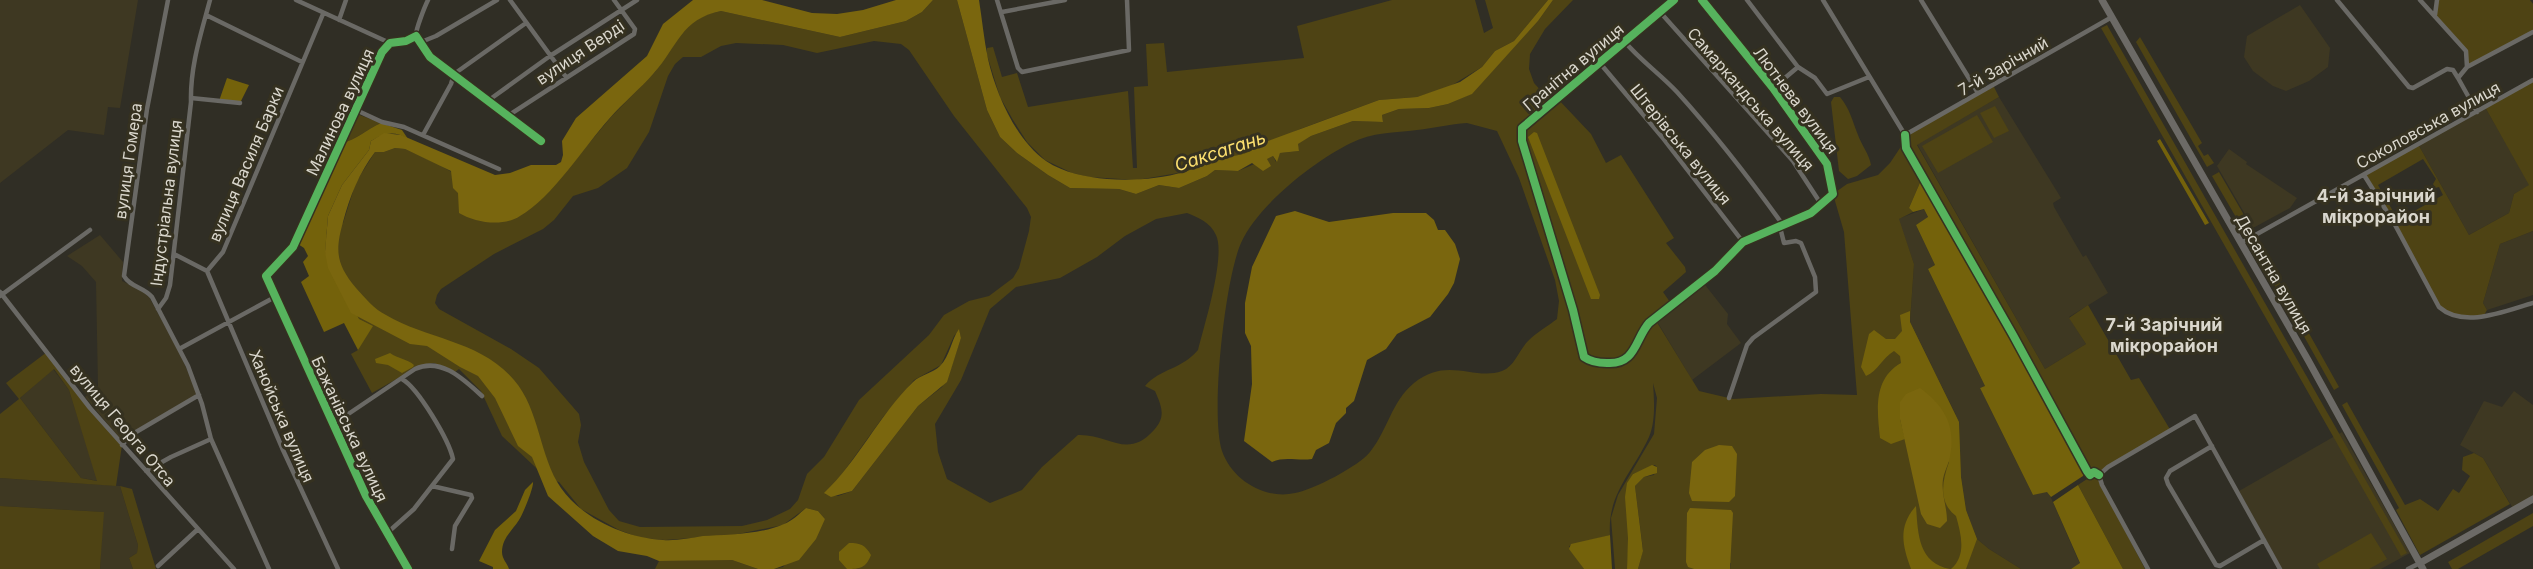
<svg xmlns="http://www.w3.org/2000/svg" width="2533" height="569" font-family="Inter,sans-serif">
	<rect width="100%" height="100%" fill="#302e25"/>
	<path fill="#3e3822" d="M0 0H138L120 108 108 107 104 135 68 130 0 183Z
		M2300 5 2330 48 2328 67 2309 81 2286 91 2273 86 2253 71 2244 57 2247 36Z
		M1999 97 2061 198 2053 203 2054 207 2083 257 2086 255 2108 293 2069 317 2086 344 2045 369 1917 144Z
		M2485 107 2530 185 2514 194 2509 213 2469 235 2418 144Z
		M2229 149 2247 162 2246 164 2297 198 2290 208 2253 228 2217 166Z
		M1924 209 1928 218 1916 225 1935 265 1928 269 1985 386 1980 388 2033 495 2048 491 2052 500 2080 564 2071 569H2021L1989 549 1977 539 1972 527 1966 510 1961 477 1959 422 1910 322 1914 264 1898 219Z
		M2533 231V295L2487 310 2483 303 2500 244Z
		M100 235 123 262 122 281 141 290 149 297 178 350 198 394 121 440 85 397 98 386 96 282 82 266 67 256Z
		M1702 281 1728 314 1727 324 1741 343 1692 380 1655 318Z
		M53 369 69 390 98 481 81 478 20 398Z
		M2514 391 2533 405V499L2514 510 2483 458 2460 445 2484 401 2502 407Z
		M2342 432 2410 553 2381 569H2282L2239 491Z
		M0 478 120 486 138 545 137 553 129 558 133 569H100L103 512 0 506Z"/>
	<path fill="#4e4314" fill-rule="evenodd" d="M933 0H957L987 110 1000 137 1017 153 1048 175 1070 188 1119 189 1136 194 1159 185 1179 188 1207 176 1215 170 1238 171 1273 156 1276 162 1280 153 1299 151 1297 144 1311 136 1353 121 1383 122 1382 115 1399 109 1429 108 1448 104 1471 94 1538 21 1553 0H1573L1545 29 1530 54 1529 69 1534 83 1543 93 1557 98 1591 134 1606 163 1621 155 1674 238 1666 243 1685 267 1686 272 1663 292 1672 305 1655 319 1699 391 1733 399 1821 394 1857 395 1844 232 1833 194 1847 184 1878 175 1890 163 1904 142 1905 135 1993 85 1999 97 1917 145 2045 369 2086 344 2069 318 2088 305 2131 380 2139 378 2171 431 2108 467 2099 475 2094 473 2090 475 1922 178 1909 208 1913 212 1899 219 1914 264 1910 322 1959 422 1961 477 1966 510 1972 527 1977 539 1989 549 2021 569H1730L1731 563 1691 569H1694H1638L1643 550 1635 486 1644 477 1654 475 1657 467 1655 465 1633 474 1627 569H1615L1611 518 1618 495 1654 434 1657 398 1653 383C1654 399 1656 421 1649 437 1633 472 1607 494 1610 535L1569 546 1584 569H774L783 567 825 519 818 511 806 508 783 525 733 535 665 540 641 538 619 530 581 509 559 482 549 480 502 436 481 391 459 369 455 372 434 363 421 365 372 393 351 354 358 350 362 334 320 260 321 246 331 224 343 223 356 182 375 152H384L395 148 405 149 438 164 467 181 565 172 611 117 655 72 683 31 695 20 708 14 721 11 840 37 906 21 922 12ZM874 41 901 44 909 50 954 116 1027 208 1031 217 1029 231 1019 268 1013 278 989 296 969 301 944 315 929 335 859 400 824 457 807 474 798 500 790 509 767 520 742 526 640 527 619 521 609 510 584 462 578 442 581 425 579 414 539 368 511 349 439 309 435 303 437 295 441 289 494 254 543 229 554 220 573 196 598 188 627 168 649 132 668 76 675 64 683 57H701L721 46 736 43 783 45 817 53ZM1467 123 1497 131 1519 178 1555 280 1559 301 1557 319C1548 326 1537 332 1528 341 1519 350 1515 366 1502 371 1474 381 1447 356 1414 383 1391 402 1388 430 1370 452 1359 466 1313 490 1295 493 1265 500 1232 480 1222 451 1210 414 1225 279 1241 243 1257 206 1314 161 1351 143 1372 132 1395 133 1417 130 1434 128 1450 124 1467 123ZM1187 213C1199 218 1210 222 1216 235 1226 256 1204 326 1198 350 1181 370 1161 368 1145 386L1155 391C1162 407 1166 417 1154 430 1127 460 1110 434 1078 435L1042 467 1022 490 990 503 947 479 938 452 935 424 961 380 990 309 1016 287 1060 278 1097 257 1125 236 1156 219ZM959 330 961 338 949 374 942 387 918 406 852 491 838 496 825 494 837 481 883 417 914 380 941 365 954 336Z
		M1392 0H1475L1484 33 1493 28 1485 0H1548L1514 41 1495 51 1482 67 1449 87 1417 97 1379 100 1300 129 1254 151 1221 160 1207 161 1184 172 1137 180 1089 177 1072 173 1045 160 1027 142 1013 120 1000 97 987 55V48L993 47 1002 77 1017 73 1028 107 1128 91 1133 168H1137L1134 87 1148 86 1146 44 1164 43 1167 72 1304 58 1297 26Z
		M2437 0H2530L2533 4V32L2467 67 2468 56 2435 15Z
		M2107 25 2407 553 2401 556 2101 28Z
		M2140 37 2202 143 2198 146 2204 156 2208 154 2214 163 2207 167 2136 42Z
		M2533 80V231L2500 244 2483 303 2487 310 2483 317 2448 315 2439 307 2394 223 2364 175 2418 144 2469 235 2509 213 2514 194 2529 185 2485 107ZM2423 159 2436 179 2433 184 2435 188 2439 187 2443 195 2398 220 2378 185Z
		M1834 97H1840C1850 109 1852 120 1858 135 1862 146 1869 154 1871 165L1857 176 1848 179 1839 171 1831 102Z
		M1995 106 2009 131 1994 138 1980 113Z
		M357 114 381 123C367 129 356 140 342 143Z
		M1977 115 1993 142 1938 173 1922 146Z
		M2219 172 2251 227 2244 231 2212 176Z
		M2257 241 2294 308 2289 311 2251 244Z
		M2301 319 2339 387 2334 390 2296 322Z
		M47 352 122 445 116 486 0 478V414L19 399 6 383ZM54 369 69 390 97 481 81 478 20 398Z
		M2347 402 2405 505 2420 499 2438 511 2453 489 2459 493 2470 476 2462 470 2463 457 2474 453 2483 458 2510 504 2420 555 2396 510 2399 508 2342 405Z
		M2093 475 2097 477 2145 569H2123L2078 485Z
		M120 486 132 489 156 569H133L129 558 137 553 138 545Z
		M0 506 104 512 100 569H0Z
		M2533 513V526L2458 569H2452L2448 562Z
		M2371 533 2387 559 2369 569H2320L2317 564Z
		M704 560H732L758 569H655L659 561Z"/>
	<path fill="#74620b" d="M227 78 249 85 240 103 219 101Z
		M381 123 402 130 408 139C394 130 384 133 371 141L369 150 342 185 328 216 325 252 359 319 373 326 358 350 344 323 324 332 301 282 309 276 303 262 308 256 304 248 295 242 342 143C356 140 367 129 381 123Z
		M1534 132 1537 133 1600 295 1599 299H1591L1528 137Z
		M2160 139 2209 223 2205 225 2157 141Z
		M1922 178 1986 289 2085 470 2083 476 2051 497 2047 492 2033 495 1980 388 1985 386 1928 269 1935 265 1916 225 1928 217 1924 209 1913 212 1909 208Z
		M1910 311V322L1959 422 1961 477 1966 510 1977 539 1966 569H1951C1967 555 1961 534 1956 516 1938 502 1942 482 1949 462L1900 419 1905 439 1891 444 1880 438C1877 410 1873 379 1901 363L1900 356 1894 351C1882 358 1878 371 1866 376L1861 367 1869 334 1874 330 1886 339H1895L1902 331 1900 315Z
		M390 353C398 359 408 359 414 365L413 367 402 373 388 365 376 363 375 359Z
		M1652 465 1657 467V473L1644 477 1635 486 1643 551 1638 569H1627L1628 538 1625 497 1627 483 1633 474Z
		M533 482C534 487 523 514 519 520 512 531 502 538 502 552 502 559 507 563 509 569H493V567L479 561 495 530 516 511 525 490Z
		M2078 485 2123 569H2071L2080 563 2053 502Z
		M1916 506C1918 534 1918 563 1950 569H1911C1902 545 1898 526 1916 506Z
		M1610 535 1612 569H1584L1569 549 1571 544Z
		M849 543C861 543 865 545 871 555 866 568 860 569 847 569L839 560V552Z"/>
	<path fill="#7a660e" d="M693 0H762L812 13 837 14 863 10 896 0H933L922 12 906 21 840 37 721 11C681 19 678 46 654 73 640 89 623 103 609 119 584 147 552 198 520 216 503 227 476 223 459 213L458 193 453 188 451 171 405 149 395 148 384 152H375C359 173 350 196 343 222 335 251 336 264 356 288 365 298 374 309 386 315 428 340 480 340 514 380 540 410 539 456 561 488 583 519 626 538 663 540 676 541 690 538 703 536 726 535 763 534 784 524 792 521 799 514 806 508L818 511 825 519 816 539 799 560 774 569H758L732 560 659 561 647 556 618 551 593 536 548 496 532 457 518 446 495 398 478 376 460 367 427 346 410 344 351 313 328 268 325 252 328 216 342 185 369 150 371 141 384 133 401 135 495 175 510 173 531 165H556L561 162 563 155 562 141 576 118 647 56 663 24Z
		M957 0H979C982 19 984 40 988 59 996 94 1016 140 1046 161 1064 173 1086 177 1107 179 1132 181 1160 179 1184 172 1192 170 1198 165 1205 162 1222 155 1246 159 1260 144L1379 100 1417 97 1460 82 1482 67 1495 51 1514 41 1548 0H1553L1538 21 1472 94 1448 104 1429 108 1399 109 1382 115 1383 122 1353 121 1311 136 1298 144 1299 151 1280 153 1277 162 1273 156 1267 159 1271 166 1263 171 1252 163 1238 171 1215 170 1207 176 1179 188 1159 185 1136 194 1119 189 1070 188 1048 175 1017 153 1000 137 987 110Z
		M1295 211 1329 222 1393 213H1426L1434 220 1438 230H1445L1455 244 1460 259 1454 283 1448 294 1430 317 1397 334 1386 349 1367 360 1354 401 1346 408V413L1336 423 1329 443 1316 450 1312 459C1297 461 1285 456 1272 462L1244 441 1252 384 1251 346 1245 333V303L1252 267 1276 216Z
		M959 329 961 338 947 382 918 406 852 491 831 497 824 493C858 461 879 415 913 382 920 375 933 373 940 366 950 356 951 340 959 329Z
		M1920 388C1946 407 1957 428 1949 461 1947 467 1944 473 1943 479 1941 494 1947 506 1947 521L1940 528 1927 524 1921 514 1900 419V402L1906 394Z
		M1719 445 1732 446 1737 454 1735 496 1729 502 1692 501 1689 493 1692 462 1705 450Z
		M1690 508 1731 510 1733 513 1730 569H1694L1688 567 1686 562 1687 513Z"/>
	<g fill="none" stroke-linecap="round" stroke-linejoin="round">
		<path stroke="#6a6965" stroke-width="4.5" d="M168 0 147 109 124 276C130 287 144 287 152 297L188 366 202 404 211 439 269 569
			M296 0 390 43
			M510 0 566 77
			M997 0 1018 68 1022 72 1129 50 1127 0
			M1674 0 1522 128V141L1573 310 1584 357C1591 362 1599 363 1607 363 1636 365 1635 339 1649 323L1715 271 1743 242 1811 213 1833 194 1827 164 1773 88 1702 0
			M1747 0 1798 67 1815 78 1827 94 1869 77
			M1823 0 1905 135
			M1921 0 1978 93
			M2337 0 2409 87 2413 88 2447 69 2453 70 2458 78
			M2420 0 2466 51 2467 67 2458 78 2477 112
			M1002 12 1065 0
			M1660 12 1793 161 1821 204
			M206 15 302 62
			M2435 15 2437 0
			M339 20 346 0
			M416 36C415 31 425 6 428 0
			M1624 41C1640 60 1660 74 1677 92 1715 134 1750 179 1783 225
			M421 42 436 36 497 0
			M1599 62 1662 137 1743 242
			M2467 67 2533 32
			M1773 88 1798 67
			M191 98 240 103
			M489 100 550 56 637 0
			M356 110 382 122 404 127 499 169
			M509 115 634 34 635 29 614 0
			M423 135 451 84 454 74 526 23
			M1905 135 1906 148 2013 335 2087 471 2090 475 2094 472 2099 475
			M1905 135 2112 17
			M2364 175 2394 223 2439 307C2464 329 2505 311 2533 303
			M2241 243 2533 80
			M174 254 207 271 223 252 323 14
			M207 271 283 450 338 569
			M0 292 90 408 234 569
			M0 296 90 230
			M158 309 166 298 170 285 191 102C190 66 201 34 210 0
			M181 348 275 297
			M1729 398 1747 345 1753 338 1816 292 1815 277 1801 243 1796 241 1784 243 1780 227
			M332 425 415 369C441 357 463 379 482 396
			M122 445 131 435 199 395
			M2212 446 2170 471 2166 478 2168 484 2216 565 2220 566 2264 540
			M146 471 171 457 211 439
			M2099 475 2108 467 2195 416 2280 569
			M2099 475 2102 485 2148 569
			M432 486 471 495 472 498 455 526 452 549
			M386 534 414 509 453 459C449 440 418 388 402 379
			M158 566 198 529
			M408 569 366 496 266 276 293 247 382 52 390 43 406 41 416 36 430 57 541 141
			M2408 569 2420 563"/>
		<path stroke="#6c6a66" stroke-width="7" d="M2102 0 2308 360 2423 569
			M2420 563 2533 499"/>
		<defs>
			<path id="cycleway" d="M1674 0 1522 128V141L1573 310 1584 357C1591 362 1599 363 1607 363 1636 365 1635 339 1649 323L1715 271 1743 242 1811 213 1833 194 1827 164 1773 88 1702 0
				M1905 135 1906 148 2013 335 2087 471 2090 475 2094 472 2099 475
				M408 569 366 496 266 276 293 247 382 52 390 43 406 41 416 36 430 57 541 141"/>
		</defs>
		<use href="#cycleway" stroke="#353120" stroke-width="11"/>
		<use href="#cycleway" stroke="#56b35d" stroke-width="8"/>
	</g>
	<g text-anchor="middle" dominant-baseline="central" stroke-width="6" stroke-linejoin="round" paint-order="stroke">
		<g font-size="16" fill="#dad7cd" stroke="#353120">
			<text transform="translate(580 52) rotate(-34)">вулиця Верді</text>
			<text transform="translate(2003 66) rotate(-30)">7-й Зарічний</text>
			<text transform="translate(1573 67) rotate(-40)">Гранітна вулиця</text>
			<text transform="translate(1751 99) rotate(49)">Самаркандська вулиця</text>
			<text transform="translate(1796 100) rotate(53)">Лютнева вулиця</text>
			<text transform="translate(340 112) rotate(-65)">Малинова вулиця</text>
			<text transform="translate(2428 125) rotate(-29)">Соколовська вулиця</text>
			<text transform="translate(1681 144) rotate(51)">Штерівська вулиця</text>
			<text transform="translate(128 161) rotate(-82)">вулиця Гомера</text>
			<text transform="translate(246 164) rotate(-67)">вулиця Василя Барки</text>
			<text transform="translate(166 203) rotate(-83)">Індустріальна вулиця</text>
			<text transform="translate(2274 274) rotate(60)">Десантна вулиця</text>
			<text transform="translate(282 416) rotate(67)">Ханойська вулиця</text>
			<text transform="translate(123 425) rotate(50)">вулиця Георга Отса</text>
			<text transform="translate(350 429) rotate(65)">Бажанівська вулиця</text>
		</g>
		<g font-size="18" font-style="italic" fill="#fde06f" stroke="#353120">
			<text transform="translate(1220 151) rotate(-18)">Саксагань</text>
		</g>
		<g font-size="18" font-weight="bold" fill="#dad7cd" stroke="#353120">
			<text x="2376" y="195">4-й Зарічний<tspan x="2376" dy="21">мікрорайон</tspan></text>
			<text x="2164" y="324">7-й Зарічний<tspan x="2164" dy="21">мікрорайон</tspan></text>
		</g>
	</g>
</svg>
